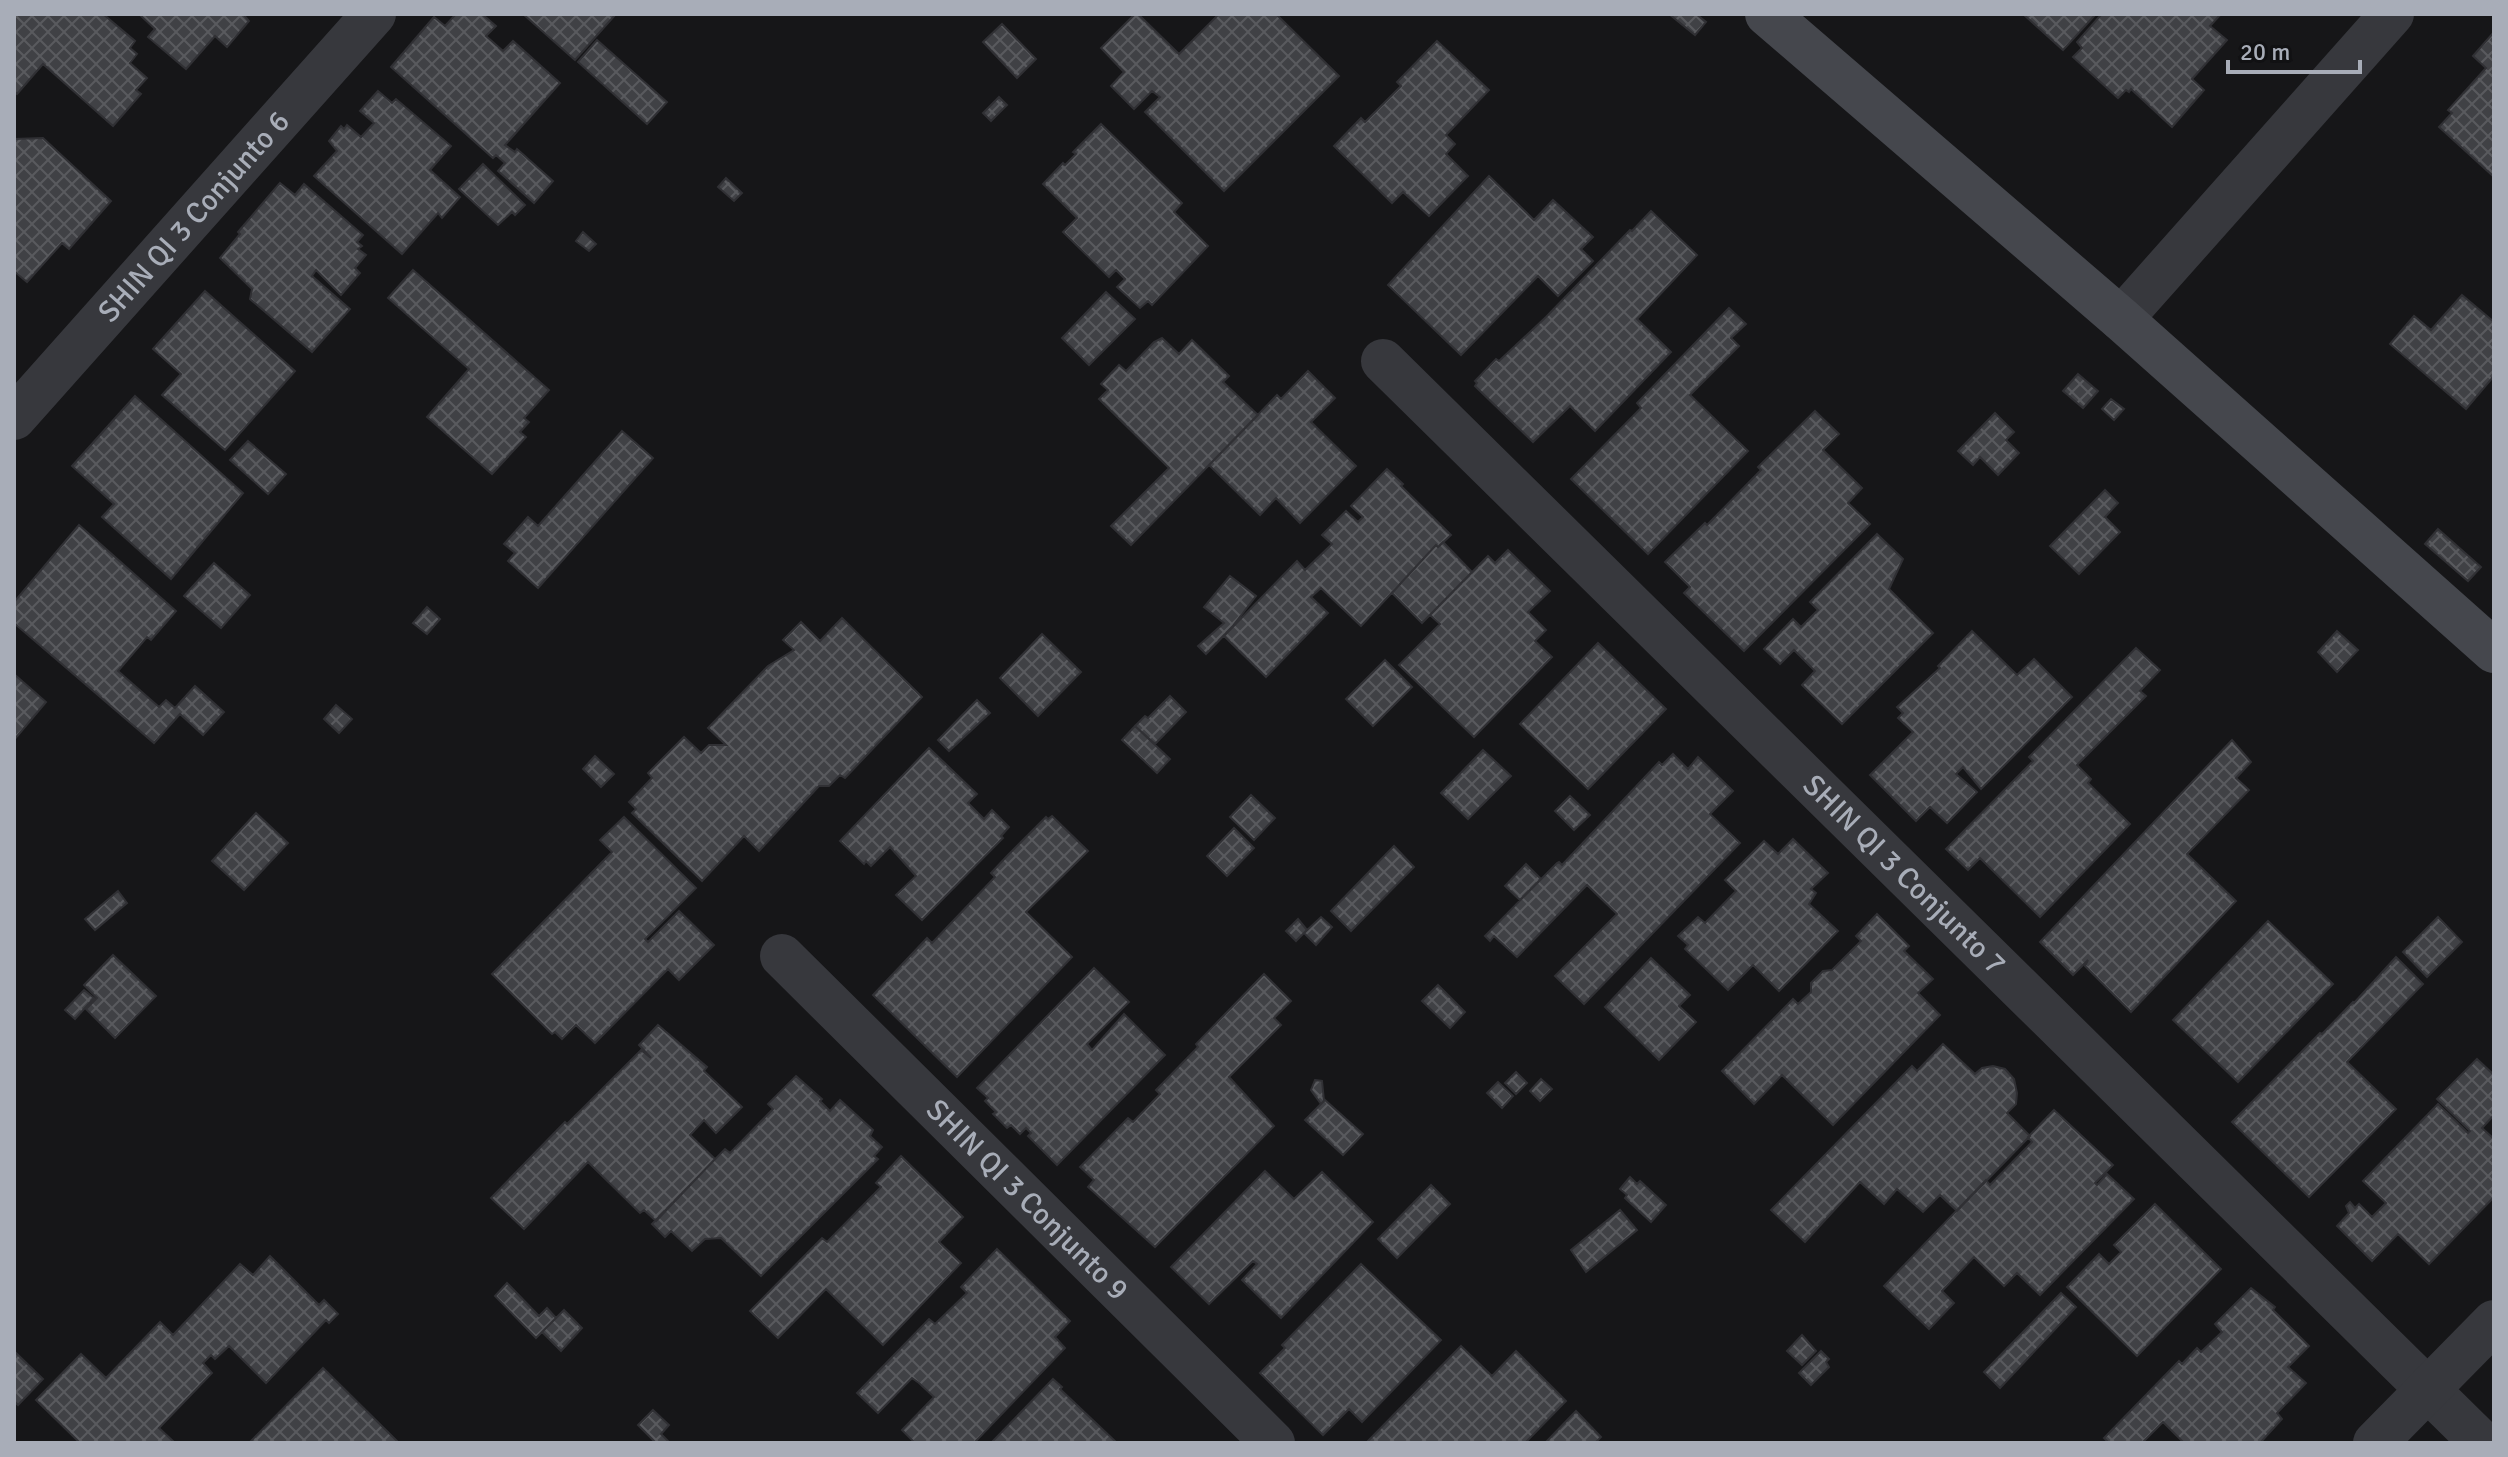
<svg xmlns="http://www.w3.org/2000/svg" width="2508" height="1457" font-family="Signika,sans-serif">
	<defs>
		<pattern id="building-cross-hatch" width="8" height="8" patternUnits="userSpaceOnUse" patternTransform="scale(2)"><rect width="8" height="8" fill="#404145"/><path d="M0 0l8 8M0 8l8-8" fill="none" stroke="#595a5e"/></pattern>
	</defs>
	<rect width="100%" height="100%" fill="#161618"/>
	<path fill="url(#building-cross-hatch)" stroke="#303034" stroke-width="2" d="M14 14H103L135 41 130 48 137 54 130 63 147 78 136 90 141 94 113 126 43 64 17 94 14 91Z
		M139 14H243L249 21 227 47 215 36 186 69 148 37 155 29Z
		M456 14H482L496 26 486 36 503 51 513 41 560 83 505 145 515 152 517 149 553 181 534 203 498 171 505 163 496 155 493 158 391 67 434 17 445 26Z
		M523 14H616L575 60Z
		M1135 14H1138L1179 54 1219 14H1276L1339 76 1224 191 1145 112 1160 97 1152 91 1134 109 1111 86 1124 72 1101 48Z
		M1669 14H1696L1706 22 1695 35Z
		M2023 14H2096L2063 50Z
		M2098 14H2221L2210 26 2227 40 2192 79 2204 90 2172 127 2131 89 2129 92 2126 90 2118 98 2073 57 2082 48 2077 42 2100 16Z
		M1002 24 1036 59 1017 78 983 42Z
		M2494 32V177L2439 127 2452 113 2448 110 2486 68 2473 56Z
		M597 40 667 102 647 124 578 62Z
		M1437 41 1489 90 1446 135 1455 144 1446 154 1468 176 1429 216 1403 192 1392 203 1334 146 1361 118 1365 122 1401 86 1397 82Z
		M378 91 392 103 396 99 451 146 430 170 460 197 442 218 438 213 402 254 314 176 337 151 329 141 341 126 344 129 347 125 361 137 374 123 360 111Z
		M999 97 1007 105 991 121 983 113Z
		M1101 124 1182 203 1174 212 1208 246 1152 305 1148 301 1140 308 1117 287 1125 279 1116 270 1109 277 1063 232 1077 218 1043 184 1063 163 1065 165 1076 154 1073 152Z
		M43 138 111 201 69 249 62 243 27 282 14 271V139Z
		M483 164 525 205 515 215 512 212 498 225 459 189Z
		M1489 176 1534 220 1553 200 1593 237 1581 249 1593 261 1558 296 1538 276 1461 355 1388 285Z
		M726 178 742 193 734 201 718 187Z
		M280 183 295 195 304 184 363 235 357 242 362 246 358 249 366 255 355 268 360 273 341 295 316 270 312 276 350 309 312 352 250 299 252 289 220 258 240 234 238 232Z
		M1651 211 1697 255 1637 319 1671 352 1595 431 1570 406 1533 442 1475 386 1477 383 1475 381 1496 359 1499 361 1546 317 1630 230 1632 231Z
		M583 232 596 244 589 251 576 241Z
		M413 270 549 390 524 418 529 422 520 432 526 437 492 474 427 417 469 369 388 298Z
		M205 291 295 371 225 450 162 395 181 374 153 349Z
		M1106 292 1135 319 1089 365 1062 338Z
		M2462 295 2494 322V376L2466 409 2390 344 2414 316 2431 330Z
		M1729 308 1746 324 1731 338 1739 346 1690 395 1748 451 1648 554 1571 479 1641 408 1637 403Z
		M1162 338 1179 354 1192 340 1229 376 1223 382 1258 415 1131 545 1111 526 1169 468 1099 399 1108 390 1101 384 1119 365 1126 371 1154 342Z
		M1308 371 1335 398 1311 422 1356 466 1300 523 1276 498 1260 515 1209 465 1277 395 1281 399Z
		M2078 374 2098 391 2083 408 2063 391Z
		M135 396 243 493 171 579 102 517 114 504 72 466Z
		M2111 399 2124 409 2114 420 2102 409Z
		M1815 411 1839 434 1823 450 1862 488 1848 503 1870 524 1744 651 1684 593 1690 587 1665 562 1705 523 1707 525 1761 470 1758 467Z
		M1995 413 2014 432 2006 440 2019 453 1998 475 1980 457 1973 465 1958 451Z
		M622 431 653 458 538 588 508 561 515 553 504 544 528 517 538 526Z
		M248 441 286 474 268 494 230 460Z
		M1387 469 1403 484 1401 486 1451 535 1438 547 1436 545 1361 626 1321 588 1311 597 1328 613 1266 677 1224 636 1297 561 1305 570 1332 544 1322 535 1346 511 1358 522 1363 517 1351 506Z
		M2105 490 2118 503 2105 517 2120 532 2079 574 2050 546Z
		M79 525 176 611 151 640 147 637 118 671 159 707 166 700 175 708 195 686 224 712 203 735 180 714 154 743 14 623V602Z
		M2438 529 2481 567 2468 581 2425 544Z
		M1877 534 1903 559 1889 589 1933 633 1842 724 1802 685 1815 671 1794 650 1780 664 1764 649 1793 619 1801 627 1818 610 1810 602Z
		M1443 542 1472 572 1422 623 1392 593 1436 545 1438 547Z
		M1508 550 1550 591 1528 612 1546 630 1535 641 1552 657 1474 737 1399 665 1440 624 1430 615 1488 556 1495 563Z
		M214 563 250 595 221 628 184 596Z
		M1230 576 1256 596 1232 627 1206 654 1198 646 1224 623 1204 607Z
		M427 607 440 619 427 634 413 623Z
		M842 618 922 697 845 778 840 775 829 786H819L759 851 744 836 702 881 632 813 636 809 629 802 652 778 648 773 684 737 701 753 709 745H726L708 728 768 666 794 650 783 640 801 622 820 641Z
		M1972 631 2017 675 2034 659 2072 697 1981 789 1963 767 1956 774 1977 792 1947 823 1930 807 1916 821 1870 775 1913 732 1898 718 1903 713 1897 707 1940 668 1938 666Z
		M2337 631 2358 650 2337 672 2318 652Z
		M1042 634 1081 672 1038 716 1000 678Z
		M1598 643 1666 709 1588 789 1520 724Z
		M2136 648 2160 670 2140 691 2146 696 2077 765 2091 779 2088 783 2130 824 2040 917 1980 858 1968 870 1946 849 2033 761 2029 757Z
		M1385 660 1412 687 1373 726 1346 699Z
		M14 674 46 702 14 740Z
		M1170 696 1186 712 1155 744 1135 726 1145 716 1148 718Z
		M977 700 990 713 949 751 938 740Z
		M336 705 352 719 339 733 324 719Z
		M1135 726 1170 759 1157 773 1122 740Z
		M2232 740 2251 762 2236 778 2249 790 2187 854 2236 901 2131 1012 2085 966 2088 960 2073 975 2040 942Z
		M929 748 977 794 968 803 984 819 992 810 1009 827 1001 836 1003 838 922 920 896 895 916 876 890 847 871 866 866 861 864 864 840 841Z
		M1483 750 1511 776 1468 819 1441 793Z
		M1673 754 1688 769 1698 757 1733 791 1710 814 1740 843 1584 1004 1555 976 1617 914 1587 885 1517 957 1494 936 1490 941 1485 936 1557 863 1559 862 1562 865 1659 762 1662 765Z
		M595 756 614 774 601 787 583 769Z
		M1251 795 1275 818 1254 840 1230 817Z
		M1570 796 1590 815 1574 830 1555 811Z
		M256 813 288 843 244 890 212 861Z
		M1052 816 1088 851 1026 912 1072 957 957 1077 873 995 927 938 932 943 995 877 991 873 1008 855 1046 817 1048 819Z
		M624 817 696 888 645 939 648 942 679 911 714 945 679 980 668 969 595 1043 576 1025 562 1039 555 1032 552 1034 492 974 612 852 600 840Z
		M1234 828 1254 848 1227 876 1207 856Z
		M1793 839 1828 873 1811 889 1816 893 1809 904 1838 931 1779 991 1753 965 1728 990 1685 949 1688 945 1678 936 1698 917 1705 923 1736 891 1725 880 1764 841 1778 854Z
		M1394 846 1414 867 1351 931 1331 911Z
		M1526 864 1541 879 1520 900 1505 886Z
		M118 891 127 903 95 930 85 919Z
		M1877 914 1909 946 1904 951 1933 979 1918 993 1940 1015 1833 1125 1782 1075 1754 1104 1722 1071 1793 999 1798 1004 1811 992V983L1823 971 1832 970 1861 941 1856 936Z
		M1321 917 1332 927 1316 945 1304 933Z
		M2438 917 2462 942 2427 977 2403 952Z
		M1298 919 1307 930 1296 941 1286 931Z
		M2268 921 2333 984 2238 1082 2173 1020Z
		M113 955 156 996 115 1038 86 1009 97 998 84 985Z
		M2396 957 2423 984 2347 1062 2396 1109 2309 1197 2232 1122 2320 1033 2322 1034 2353 1002 2354 1003Z
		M1651 958 1690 995 1679 1006 1696 1022 1659 1060 1605 1007Z
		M1094 968 1129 1002 1087 1044 1092 1050 1124 1014 1165 1055 1057 1165 1028 1136 1031 1133 1026 1128 1020 1134 1011 1125 1007 1128 993 1114 996 1112 985 1101 988 1098 977 1088Z
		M1264 974 1291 1001 1274 1018 1281 1025 1229 1077 1274 1126 1155 1247 1088 1187 1094 1180 1080 1167 1128 1118 1133 1122 1160 1094 1156 1090 1198 1047 1196 1044Z
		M1438 985 1465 1012 1450 1028 1422 1001Z
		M84 990 94 998 75 1019 65 1010Z
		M658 1025 707 1067 704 1071 742 1107 716 1133 704 1120 690 1135 715 1159 656 1221 644 1210 640 1213 588 1162 524 1229 491 1198 565 1122 567 1124 641 1050 651 1058 639 1045Z
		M1943 1044 1975 1074 1982 1068 1993 1066 2005 1069 2014 1079 2017 1093 2016 1104 2007 1113 2030 1136 1957 1211 1940 1195 1923 1212 1897 1189 1884 1204 1860 1182 1805 1242 1771 1210 1912 1066 1917 1071Z
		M2477 1059 2494 1075V1115L2482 1128 2494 1139V1197L2429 1264 2398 1234 2372 1261 2337 1226 2349 1213 2346 1206 2350 1202 2355 1208 2359 1204 2372 1217 2386 1203 2363 1181 2438 1104 2468 1133 2470 1131 2437 1099Z
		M1516 1072 1527 1083 1516 1094 1505 1083Z
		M796 1076 822 1099 820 1101 830 1111 840 1100 873 1130 870 1136 882 1147 874 1156 878 1159 761 1276 721 1238 705 1239 692 1251 671 1231 665 1237 652 1224 725 1149 730 1153 773 1109 768 1104Z
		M1541 1079 1552 1089 1540 1101 1530 1091Z
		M1315 1080 1322 1081 1324 1101 1321 1104 1311 1090Z
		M1498 1082 1513 1096 1502 1108 1487 1093Z
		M1325 1100 1363 1134 1343 1155 1305 1120Z
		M2054 1110 2113 1165 2095 1183 2097 1185 2107 1174 2134 1199 2040 1295 2017 1273 2004 1286 1974 1257 1942 1291 1954 1303 1929 1329 1884 1286 1986 1180 1990 1185 2032 1142 2028 1137Z
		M901 1156 963 1217 939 1242 961 1263 883 1345 826 1289 778 1338 750 1311 822 1238 827 1242 881 1187 876 1183Z
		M1265 1171 1294 1199 1322 1172 1373 1222 1281 1318 1242 1280 1257 1264 1253 1261 1209 1304 1171 1267Z
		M1630 1177 1637 1184 1640 1181 1666 1205 1651 1222 1625 1198 1627 1195 1620 1189Z
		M1431 1185 1450 1204 1397 1258 1378 1239Z
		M2155 1204 2221 1269 2137 1356 2067 1287 2099 1254 2109 1264 2121 1252 2114 1245Z
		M1620 1210 1637 1230 1586 1272 1571 1250Z
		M997 1249 1070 1321 1055 1337 1065 1348 974 1443H915L902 1430 934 1397 919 1383 912 1378 878 1413 857 1393 929 1319 935 1324 967 1293 961 1287Z
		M270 1256 319 1305 324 1300 338 1314 329 1323 326 1320 266 1383 229 1346 215 1359 211 1355 203 1363 212 1373 159 1428 175 1443H80L36 1400 81 1354 106 1378 160 1322 173 1335 240 1264 253 1275Z
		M1361 1264 1441 1340 1362 1422 1349 1409 1323 1435 1260 1373 1285 1348 1282 1345Z
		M507 1283 539 1316 547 1308 556 1318 536 1338 495 1296Z
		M2251 1288 2275 1307 2273 1310 2309 1346 2288 1367 2306 1383 2277 1413 2282 1419 2260 1443H2184L2163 1422 2142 1443H2109L2104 1438 2179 1361 2182 1364 2197 1348 2201 1352 2222 1332 2215 1324Z
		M2061 1293 2076 1307 2000 1388 1984 1372Z
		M564 1310 582 1328 561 1351 542 1332Z
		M1802 1335 1816 1351 1802 1365 1787 1351Z
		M1461 1346 1492 1376 1516 1351 1566 1401 1525 1443H1366Z
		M14 1351 43 1379 18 1405 14 1401Z
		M1821 1351 1829 1359 1826 1362 1829 1367 1811 1385 1799 1373Z
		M323 1368 399 1443H249Z
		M1053 1379 1062 1387 1060 1389 1117 1443H991Z
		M653 1410 669 1425 661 1434 668 1441 666 1443H656L638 1425Z
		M1576 1411 1601 1437 1595 1443H1545Z"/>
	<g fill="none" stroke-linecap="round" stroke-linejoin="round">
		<g stroke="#37383d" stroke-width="44">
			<path d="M2121 319 2392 14"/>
			<path id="s1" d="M1383 361 2482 1443"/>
			<path id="s2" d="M14 418 374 14"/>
			<path id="s3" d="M782 956 1273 1443"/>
			<path d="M2375 1443 2494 1322"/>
		</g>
		<path stroke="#45474d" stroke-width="44" d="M1767 14 2121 319 2494 651"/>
	</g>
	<g text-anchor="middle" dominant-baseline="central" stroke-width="6" stroke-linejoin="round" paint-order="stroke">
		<g font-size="30" fill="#a8adb8" stroke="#111113">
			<text stroke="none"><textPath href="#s2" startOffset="270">SHIN QI 3 Conjunto 6</textPath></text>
			<text stroke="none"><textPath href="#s1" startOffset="732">SHIN QI 3 Conjunto 7</textPath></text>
			<text stroke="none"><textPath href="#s3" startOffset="346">SHIN QI 3 Conjunto 9</textPath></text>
		</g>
	</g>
	<rect width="2508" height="1457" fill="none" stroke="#a8adb8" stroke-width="32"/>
	<path d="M2228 60v12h132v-12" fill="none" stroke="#a8adb8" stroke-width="4"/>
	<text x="2240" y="60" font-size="24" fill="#a8adb8" stroke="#111113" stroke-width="6" paint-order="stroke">20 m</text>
</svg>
